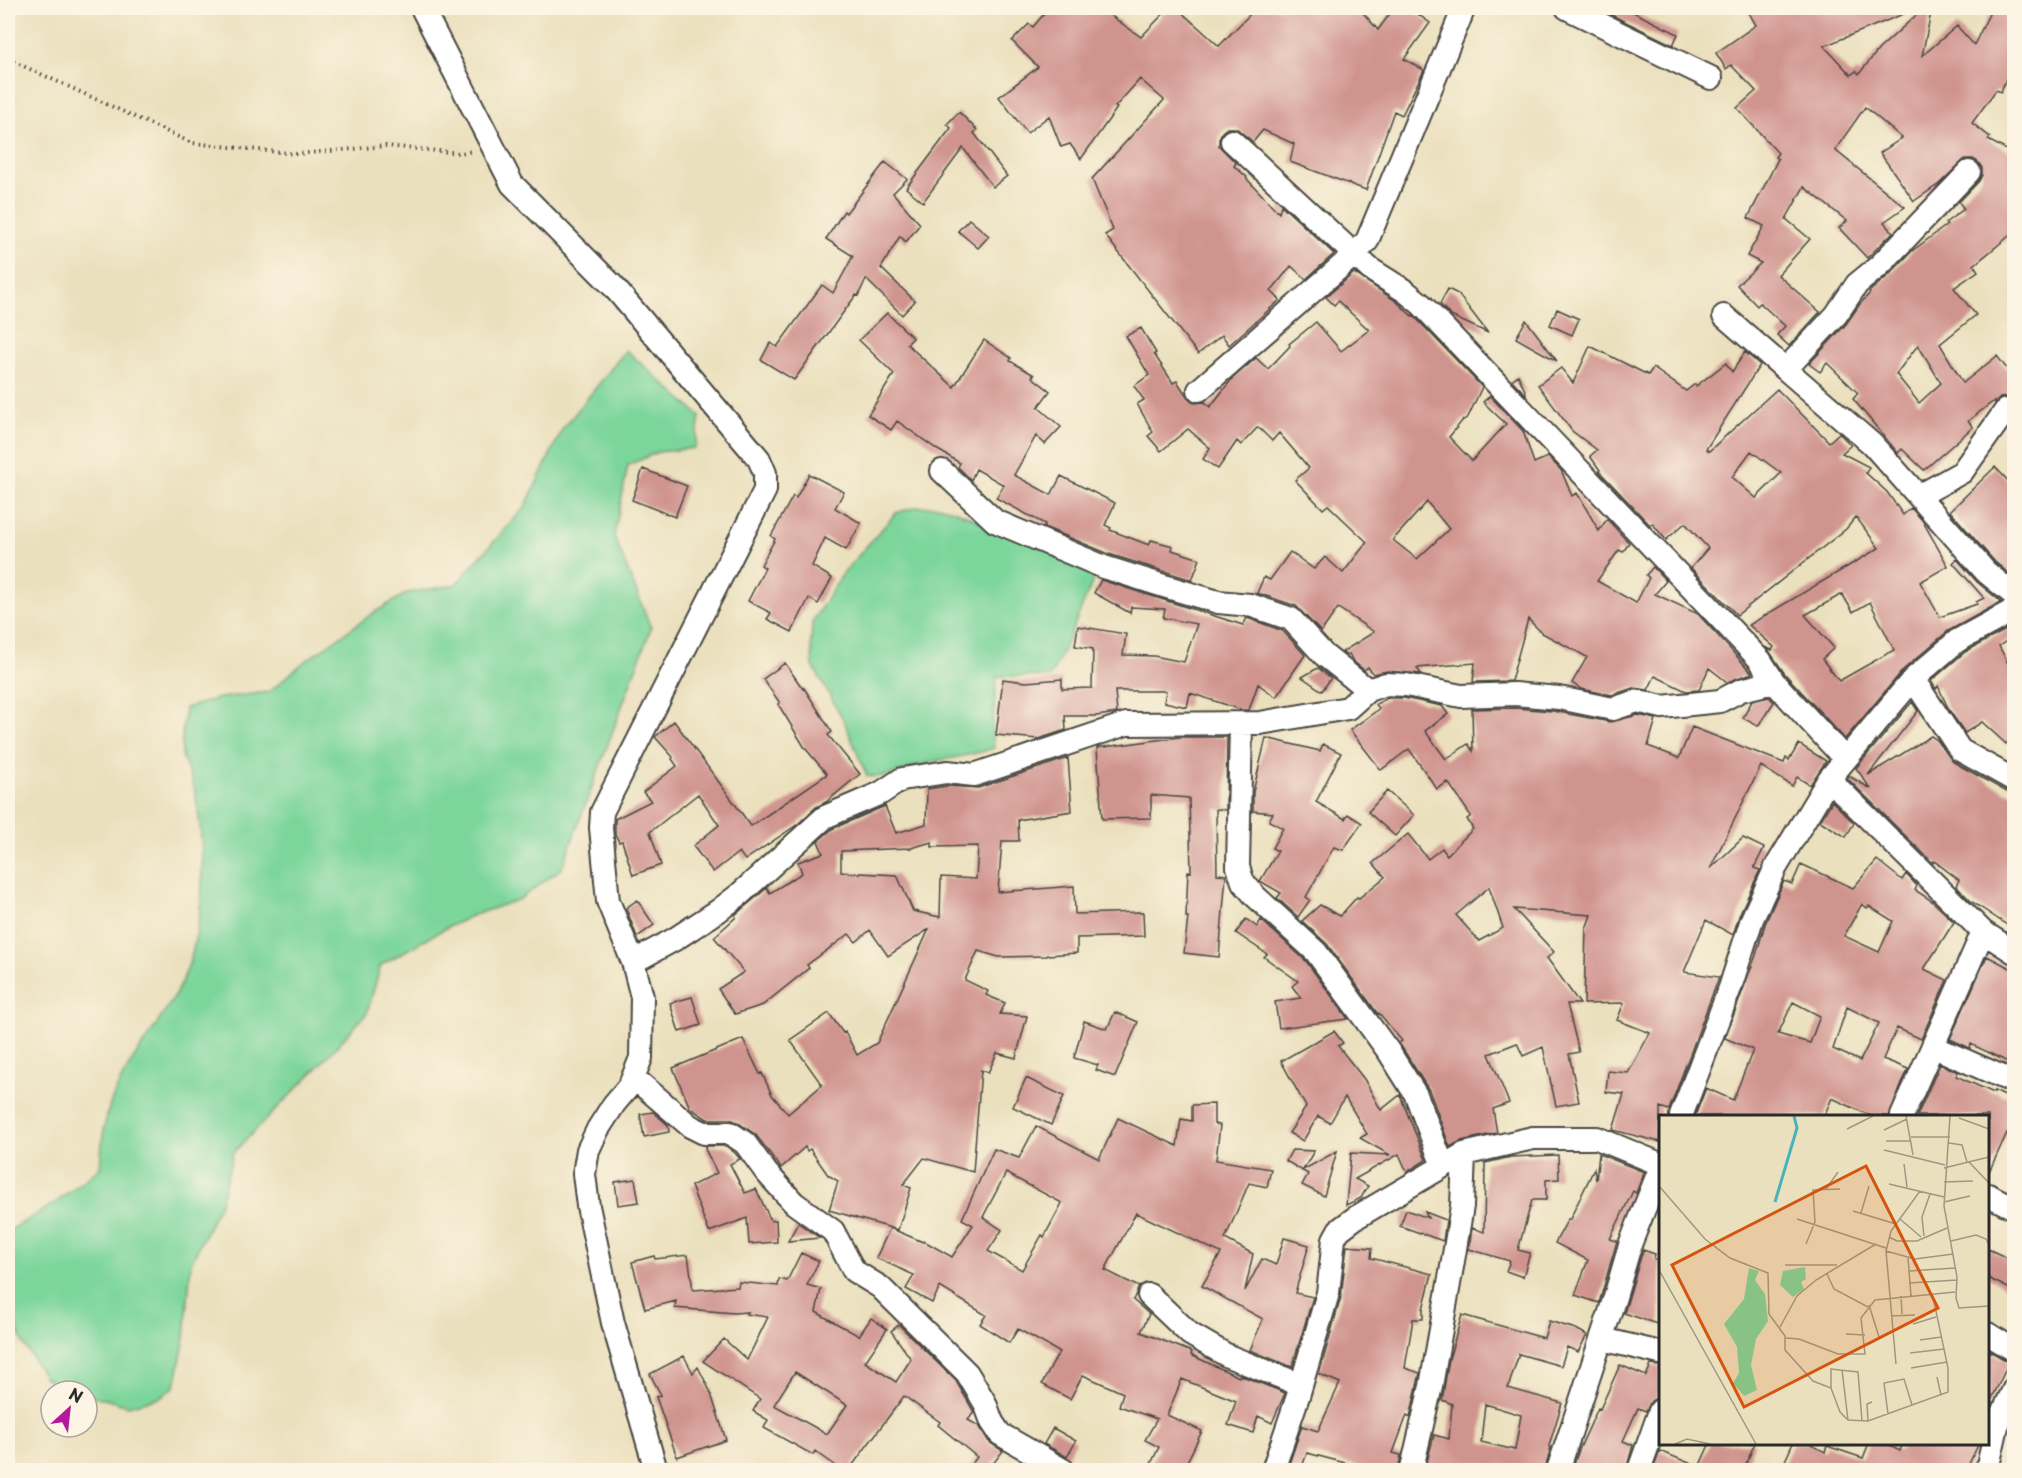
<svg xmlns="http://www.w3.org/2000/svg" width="2022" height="1478" font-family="'Playpen Sans',sans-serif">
	<rect width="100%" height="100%" fill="#fcf5e5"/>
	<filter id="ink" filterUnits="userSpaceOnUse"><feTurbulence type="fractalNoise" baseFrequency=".0167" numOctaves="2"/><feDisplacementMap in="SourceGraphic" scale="12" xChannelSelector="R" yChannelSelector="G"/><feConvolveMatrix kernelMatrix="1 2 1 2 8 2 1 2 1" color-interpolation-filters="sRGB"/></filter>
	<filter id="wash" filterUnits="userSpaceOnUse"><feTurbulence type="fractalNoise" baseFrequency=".008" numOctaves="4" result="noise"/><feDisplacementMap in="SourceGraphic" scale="24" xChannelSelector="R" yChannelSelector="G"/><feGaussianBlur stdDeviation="1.35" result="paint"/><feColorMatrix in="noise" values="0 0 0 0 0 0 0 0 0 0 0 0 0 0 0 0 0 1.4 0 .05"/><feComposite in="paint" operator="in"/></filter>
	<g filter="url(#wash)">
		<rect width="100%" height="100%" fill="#ebe0bd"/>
		<path fill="#7cd59b" stroke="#548063" stroke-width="1.5" d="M626 350 700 416 695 448 658 452 628 465 614 536 651 628 562 868 520 899 471 916 442 930 381 965 367 1013 316 1069 233 1153 220 1203 191 1263 185 1338 175 1386 160 1397 128 1406 87 1394V1391H75L45 1378 24 1345 8 1306 9 1231 55 1203 100 1168C102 1143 103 1120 113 1097 134 1046 180 1006 193 950 205 900 205 843 195 792 193 779 184 767 182 754 180 740 184 722 185 708L219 698 269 692 304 662 372 614 407 593 455 585 525 507 562 430Z
			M938 506 959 512 1097 571 1065 647 1050 677 997 676 992 732 994 748C973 755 952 758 930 762 906 768 893 779 867 776L844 721 813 666 811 644 812 622 844 572 896 513 916 507Z"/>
		<g id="blocks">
			<path fill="#d0948f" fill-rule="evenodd" d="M1049 8H1100L1141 37 1169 8H1177L1219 46 1256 8H1359L1378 30 1394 8H1409L1430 23 1404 59 1424 70 1402 115 1394 111 1366 190 1290 162 1294 144 1263 130 1253 142 1236 128H1227L1222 132 1219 139V146L1236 163 1234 166 1247 177 1246 178 1279 213 1281 205 1334 254 1306 279 1291 266 1271 291 1280 300 1229 345 1222 335 1198 354 1105 235 1113 230 1092 179 1164 100 1140 79 1115 107 1117 108 1081 159 1070 144 1061 147 1049 116 1027 133 999 97 1038 67 1012 41 1029 24 1033 27Z
				M1597 8H1625L1678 34 1673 45Z
				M1746 8H1918L1824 46 1851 75 1856 71 1859 74 1879 49 1924 8H1932L1922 56 1957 26 1974 45 1992 8H2014V56L2001 92 1996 90 1972 123 1990 137 1988 140 2014 154V232L1974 265 1978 271 1954 288 1976 315 1940 344 1963 383 1997 356 2014 378V400L2007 397 2000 398 1995 403 1994 401 1968 421 1973 427 1924 470 1902 449 1898 453 1853 399 1858 393 1827 363 1820 372 1809 364 1846 324 1860 304 1870 293 1869 292 1889 275 1912 251 1947 225 1945 223 1964 209 1959 202 1979 181 1982 175V168L1978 162 1973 159H1965L1939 184 1914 201 1880 153 1902 138 1865 107 1835 150 1905 207 1884 222 1893 232 1867 258 1839 228 1847 221 1804 187 1786 219 1810 239 1778 275 1820 312 1789 346 1777 335 1785 326 1760 303 1757 306 1737 285 1761 263 1747 256 1764 226 1748 218 1778 159 1775 157 1778 153 1737 108 1756 91 1731 65 1726 69 1716 53 1756 25ZM1918 345 1941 383 1919 403 1896 374Z
				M959 112 977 130 974 133 1007 176 993 187 963 148 923 202 906 188 951 128 947 124Z
				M885 162 907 179 893 193 920 224 906 242 900 236 881 268 915 301 902 315 866 279 858 296 856 295 794 380 761 360 770 343 777 347 822 285 833 293 853 256 826 239 844 211 846 213Z
				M969 219 989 236 978 248 958 231Z
				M1354 273 1397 302 1412 316 1413 315 1482 387 1468 417 1462 421 1449 437 1472 461 1506 424 1483 402 1490 396 1523 431 1534 463 1548 457 1561 470 1572 496 1577 493 1599 531 1607 519 1629 543 1623 552 1619 550 1597 581 1636 603 1649 578 1646 575 1653 567 1666 581 1655 594 1698 614 1752 673 1727 682 1709 668 1699 690 1686 691 1655 676 1648 690 1633 688 1612 695 1581 689 1572 683 1587 657 1542 633 1528 619 1511 681 1473 682 1475 663 1417 668 1421 674 1387 671 1373 674 1368 667 1364 670 1353 661 1349 654 1347 656 1342 652 1374 632 1338 608 1321 632 1296 606 1257 593 1264 577 1270 580 1290 552 1314 569 1325 557 1343 573 1367 542 1328 505 1323 509 1295 480 1309 468 1279 433 1272 441 1258 427 1241 445 1237 441 1218 469 1203 459 1210 448 1188 429 1161 451 1148 436 1153 432 1137 404 1144 400 1134 386 1149 375 1126 336 1141 328 1156 353 1154 354 1173 383 1177 381 1188 398 1194 403 1205 402 1210 407 1232 379 1256 358 1268 369 1290 346 1289 344 1316 322 1341 351 1369 330 1338 301 1334 305 1326 297ZM1427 502 1449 529 1417 559 1393 540Z
				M1448 289 1458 294 1488 333 1451 316 1440 304Z
				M1557 309 1579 319 1572 335 1550 325Z
				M887 313 913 338 907 344 954 387 984 340 1011 358 1010 361 1034 375 1032 377 1050 391 1038 407 1061 427 1045 444 1036 436 1014 475 1051 495 1061 476 1115 503 1105 525 1111 528 1110 530 1149 545 1151 540 1173 546 1172 550 1200 559 1192 580 1109 554 1044 527 1045 524 996 498 1004 485 976 469 971 480 958 467 960 463 938 450 897 421 891 430 868 415 894 374 859 340Z
				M1526 320 1557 361 1516 338Z
				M1590 346 1648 375 1653 368 1686 391 1695 384 1696 386 1726 363 1732 372 1745 352 1760 365 1706 449 1709 451 1777 389 1829 442 1839 433 1851 445 1842 453 1869 467 1866 473 1887 492 1903 515 1911 508 1922 520 1948 566 1920 582 1940 617 1977 604 1976 602 1984 598 1953 563 1957 559 1977 582 2001 602 1948 631 1904 669 1845 739 1785 674 1767 648 1772 650 1774 647 1749 625 1879 548 1856 517 1846 529 1737 615 1691 568 1708 548 1685 523 1666 540 1652 523 1650 525 1599 471 1600 470 1590 456 1597 450 1572 431 1538 385 1561 368 1573 383ZM1751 451 1781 473 1756 498 1732 477ZM1842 594 1853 612 1870 602 1894 650 1839 681 1822 659 1834 648 1805 615Z
				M1518 375 1526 393V395L1512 380Z
				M1995 467 2014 487V573L2011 575 1995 562 1950 511Z
				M643 469 687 486 675 517 632 500Z
				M809 474 844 492 835 508 861 523 846 550 825 538 812 566 832 578 818 604 809 598 792 632 767 619 771 613 748 601 765 568 761 565 775 539 771 536 793 496 796 498Z
				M1101 580 1243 625 1247 618 1283 631 1305 655 1276 697 1258 684 1249 710H1242L1190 693 1187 707 1164 702 1166 691H1115L1117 713 1096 716H1065L1066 730 1038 739 996 735 1003 679 1026 682 1062 679V689L1092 688 1093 649 1075 646 1078 626 1126 634 1123 655 1154 656 1184 662 1197 624 1163 618 1165 609 1131 607 1130 613 1094 593Z
				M2013 626 2014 636 1999 646 2014 675V735L2006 744 1982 722 1965 733 1949 710 1938 686 1936 689 1931 681 1965 652Z
				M785 663 803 689 804 688 832 732 828 735 860 774 826 802 816 807 798 824 745 860 739 852 713 872 693 846 719 825 698 794 650 832 661 865 633 875 622 841 619 842 615 834V819L651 801 643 792 677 766 672 759 673 757 655 737 674 721 751 826 827 774 805 748 778 704 780 703 763 679Z
				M1318 668 1331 678 1322 691 1302 677Z
				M1769 697 1774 702 1758 726 1743 718 1752 701Z
				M1388 698H1404L1442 706 1448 714 1425 731 1446 759 1468 744 1473 751 1472 709 1515 708 1553 711 1610 722 1638 715 1656 719 1648 746 1679 758 1692 727 1784 763 1786 758 1789 760 1799 744 1826 761 1810 785 1797 777 1792 786 1761 766 1710 869 1743 838 1764 848 1754 868 1760 870 1740 913 1733 935 1706 920 1684 972 1719 977 1669 1110 1660 1107V1142L1613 1130 1624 1094 1606 1092 1608 1071 1628 1073 1650 1033 1617 1020 1624 1003 1584 1004 1586 929 1591 915 1514 909 1554 952 1547 958 1580 1004H1567L1579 1052 1569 1054 1579 1102 1556 1106 1543 1047 1523 1056 1517 1043 1489 1054 1509 1103 1493 1109 1497 1133 1461 1141 1450 1147 1429 1090 1399 1043 1402 1041 1379 1013 1378 1014 1327 944 1302 921 1320 905 1340 916 1357 897 1359 898 1385 877 1373 863 1408 834 1428 859 1442 848 1447 855 1473 829 1467 819 1471 816 1448 782 1437 789 1409 749 1381 770 1350 730 1379 709 1376 704ZM1489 887 1503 928 1479 941 1456 915Z
				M1912 702 1918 711 1868 775 1931 736 1937 740 1953 762 2007 792 2014 793V914L2007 925 1971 901 1956 886 1959 880 1934 861 1933 863 1847 778 1849 776 1871 789 1856 768Z
				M1180 737H1227L1226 810 1216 809 1217 874 1226 875 1219 957 1184 953 1188 917H1186L1188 871 1191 872 1189 798 1151 795V818L1102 819 1097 748Z
				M1266 738 1320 751 1323 744 1341 753 1316 802 1345 819 1348 814 1362 823 1343 850 1334 847 1306 897 1310 900 1298 917 1277 898 1281 893 1260 881 1278 851 1272 848 1283 828 1269 821 1273 813 1253 811V792Z
				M1068 758 1072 811 1018 820 1019 841H1002L998 892 1074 886 1075 914 1143 912 1144 936 1077 938V953L1047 955V956L999 957 978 951 965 980 988 991 986 995 1005 1003 1000 1014 1027 1016 1016 1058 997 1053 988 1073 981 1070 973 1172 924 1158 903 1185 911 1188 898 1230 829 1210 838 1181 828 1175 810 1149 807 1151 805 1147 781 1168 756 1135 737 1122 730 1119H707L690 1108 673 1068 743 1039 760 1074 762 1073 772 1095 788 1114 822 1085 790 1040 829 1013 843 1033 845 1032 857 1055 877 1043 929 929 888 956 870 930 856 942 849 934 807 965 809 968 763 1005 735 1014 718 989 744 972 714 937 736 917 735 915 767 888 770 893 802 873 798 862 823 853 818 841 832 829 885 806 896 833 926 824 927 789 947 786 978 788ZM932 842V847L978 846 976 879 941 877 940 917 913 911 897 875 841 872V851L911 848Z
				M1387 791 1414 815 1395 836 1368 812Z
				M1832 801 1854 823 1846 837 1820 821Z
				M1877 860 1902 880 1906 874 1917 886 1915 890 1932 901 1954 922 1924 969 1947 980 1921 1039 1897 1028 1883 1059 1908 1069 1889 1116H1871L1832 1098 1824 1116H1695L1706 1088 1733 1100 1753 1050 1725 1038 1756 955 1765 924 1784 881 1792 884 1801 864 1853 888ZM1862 904 1867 908 1869 906 1893 921 1879 952 1844 936ZM1793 1002 1820 1016 1810 1043 1778 1034ZM1847 1007 1879 1023 1860 1061 1833 1049Z
				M637 900 654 925 637 937 626 908Z
				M1246 919 1257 927 1261 920 1306 961 1348 1019 1279 1028 1275 1002 1301 998 1292 986 1298 981 1264 957 1267 954 1236 933Z
				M1987 956 2014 970V1065L1971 1044 1970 1048 1950 1039Z
				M692 997 701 1025 679 1032 670 1003Z
				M1115 1012 1138 1022 1115 1077 1096 1070 1098 1065 1074 1058 1084 1021 1107 1029Z
				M1334 1031 1343 1043 1338 1046 1364 1079 1381 1110 1400 1095 1426 1160 1407 1172 1399 1154 1355 1179 1368 1186 1361 1198 1346 1205 1351 1153 1390 1155 1360 1138 1367 1134 1345 1097 1330 1123 1318 1116 1303 1141 1289 1133 1306 1107 1281 1061Z
				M1940 1064 1958 1072 1956 1076 1994 1093V1091L2014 1100V1136L2007 1133 1988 1174V1116H1917Z
				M1026 1078 1064 1096 1051 1125 1013 1107Z
				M1214 1104V1124L1220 1125 1216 1160 1271 1169 1267 1187 1249 1183 1225 1239 1253 1254 1245 1291 1262 1259 1276 1265 1284 1238 1309 1245 1295 1293 1313 1297 1292 1367 1250 1350 1263 1319 1202 1286 1221 1253 1136 1213 1105 1270 1139 1287 1133 1300 1149 1314 1141 1332 1192 1352 1191 1355 1239 1377 1240 1375 1285 1393 1272 1423 1258 1416 1253 1433 1228 1425 1236 1401 1182 1379 1167 1415 1202 1431 1183 1470H1148L1159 1447 1145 1440 1157 1419 1119 1406 1123 1393 1083 1375 1070 1399 1042 1384 1059 1352 1018 1329 1009 1343 980 1324 986 1315 940 1287 932 1303 906 1289 914 1275 876 1258 890 1228 923 1242 924 1241 952 1257 973 1225 962 1219 994 1149 1019 1158 1036 1126 1099 1159 1118 1118 1177 1146 1181 1119 1192 1121V1105ZM1006 1173 1062 1203 1044 1237 1042 1235 1022 1270 988 1251 1002 1230 983 1217Z
				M653 1112 668 1125 669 1132 644 1137 640 1114Z
				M707 1146H726L735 1153 740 1159 730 1164 745 1193 756 1189 771 1221 776 1220 777 1242 749 1244 747 1218 709 1232 691 1186 717 1173 705 1149Z
				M1292 1150 1314 1151 1303 1170 1337 1151 1324 1196 1302 1185 1308 1174 1286 1161Z
				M1599 1154 1644 1172 1636 1193 1633 1191 1610 1239 1617 1241 1599 1303 1575 1295 1588 1260 1555 1243 1568 1219H1570L1594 1169 1596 1180Z
				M1558 1155 1559 1179 1546 1180V1200H1532L1518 1250 1530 1253 1523 1277 1506 1271 1510 1261 1469 1249 1472 1228 1484 1232 1485 1163 1511 1157Z
				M635 1179 639 1202 618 1205 615 1182Z
				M1406 1210 1428 1218 1425 1212 1446 1220 1443 1241 1400 1226Z
				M798 1223 820 1238 788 1241Z
				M1347 1246 1372 1248 1371 1258 1432 1274 1423 1309V1319H1413L1405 1368 1420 1373 1410 1417 1407 1415 1393 1453 1401 1455 1399 1466 1398 1470H1372L1307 1453 1301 1470H1287L1302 1426 1318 1431 1340 1383 1319 1374 1341 1297Z
				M1988 1249 2014 1261V1291L1988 1278Z
				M1643 1250 1655 1254 1654 1259 1660 1263V1325L1624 1313Z
				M801 1253 819 1261 807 1285 821 1289 816 1312 859 1336 871 1318 887 1329 865 1362 896 1382 911 1359 891 1331 899 1325 956 1381 974 1412 968 1420 979 1426 989 1442 1003 1451 988 1470H967L977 1457 938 1425 940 1422 904 1396 849 1470H842L815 1451 813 1455 764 1428 768 1420 753 1411 760 1399 703 1361 724 1339 747 1360 768 1317 746 1314 748 1312 734 1313 675 1308 676 1301 645 1309 632 1262 654 1256 655 1259 688 1255 693 1290 738 1287 739 1282 778 1286 779 1279 787 1281ZM795 1372 847 1405 827 1434 774 1405Z
				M1462 1315 1544 1338 1549 1321 1576 1329 1587 1335 1578 1352 1567 1347 1561 1366 1519 1354 1508 1388 1562 1403 1549 1446 1551 1447 1545 1470H1425L1434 1435 1449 1439 1452 1404 1442 1400 1449 1359ZM1485 1404 1521 1415 1515 1450 1481 1442Z
				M1988 1350 2009 1362 1988 1407Z
				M684 1356 693 1373 698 1367 710 1391 726 1440 677 1457 656 1397 661 1395 650 1374Z
				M1620 1365 1646 1376 1651 1365 1660 1366V1390L1657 1398 1651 1401 1646 1411 1638 1408 1623 1441 1633 1445 1626 1470H1572L1579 1450 1598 1408 1600 1409Z
				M1053 1428 1076 1441 1067 1457 1044 1444Z
				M1710 1443H1755L1743 1470H1653L1660 1451 1699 1467Z
				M1793 1443H1808L1825 1452 1827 1446 1863 1458 1869 1443H1883L1900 1451 1903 1443H1979L1966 1470H1834L1818 1465 1816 1470H1781Z"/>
		</g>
	</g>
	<g filter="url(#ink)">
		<use href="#blocks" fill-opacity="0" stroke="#484641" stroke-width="1.5"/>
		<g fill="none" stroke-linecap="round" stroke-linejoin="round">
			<defs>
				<path id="minor" d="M422 8 512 184 613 286 759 459 765 473V490L602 812 601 828 608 901 633 962 642 997 641 1058 630 1085 614 1104 598 1129 588 1150 584 1174 588 1206 613 1323 656 1470
					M1567 8 1711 78
					M1232 141 1370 269 1405 291 1421 304 1760 660 1774 682 1845 759
					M1724 316 1872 444 1986 572 2014 595
					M1786 369 1836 315 1857 284 1879 266 1969 172
					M1199 390 1355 254 1367 241 1464 8
					M942 471 995 521 1054 546 1104 567 1164 586 1218 602 1250 605 1291 619 1324 655 1368 690
					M1919 496 1962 472 2006 410
					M1913 679 1960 750 2014 780
					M1241 724 1238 867 1243 882 1255 896 1316 952 1389 1052 1416 1095 1443 1166
					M1829 779 1983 932 2014 952
					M633 962 675 939 718 911 740 894 825 817 881 793 902 779 947 772 974 775 1126 724 1260 723 1348 708 1368 690 1386 684 1406 685 1461 696 1515 694 1559 698 1613 709 1637 701 1662 707 1720 701 1741 690 1774 682
					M1934 1047 2014 1082
					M633 1077 690 1126 704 1133H730L745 1143 766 1172 794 1203 833 1231 854 1271 880 1287 967 1373 985 1403 992 1422 1000 1434 1063 1470
					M1681 1116 1730 988 1752 919 1776 867 1829 779 1913 679 1957 641 2014 610
					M1902 1116 1983 932
					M1988 1195 2014 1208
					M1149 1295 1190 1334 1228 1356 1301 1385
					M1988 1334 2014 1350
					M1602 1339 1660 1353
					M1412 1468 1431 1386 1453 1261 1462 1206 1464 1154
					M1273 1470 1298 1396 1328 1293 1334 1239 1339 1230 1355 1218 1464 1154 1533 1138H1597L1660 1164
					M1558 1470 1615 1297 1631 1242 1660 1169
					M1639 1470 1660 1411
					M1987 1470 1997 1426 2014 1389"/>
			</defs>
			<use href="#minor" stroke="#484641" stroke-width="26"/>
			<path stroke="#484641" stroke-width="4" stroke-dasharray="1.5 4.5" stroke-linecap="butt" d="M8 59 192 143 297 154 386 146 460 153 473 151"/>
			<use href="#minor" stroke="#fff" stroke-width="22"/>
		</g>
	</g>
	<g transform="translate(1659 1115)">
		<rect width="330" height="330" fill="#ebe0bd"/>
		<path d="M146 152 147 164 142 167 145 174 134 182 121 170 124 156ZM90 153 100 156 96 165 106 179 109 206 97 224 92 250 98 275 85 281 74 268 80 258 78 232 65 209 85 184Z" fill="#7cd59b"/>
		<path fill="none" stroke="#44b3be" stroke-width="3" d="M116 87 138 13 135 1"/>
		<path fill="none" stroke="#9e9883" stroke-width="1.5" d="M247 1 254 40M291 1 285 91 298 162 297 183 300 193 330 191M300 3 330 14M188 14 214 1M225 15 248 4M252 22H291M227 26H252M290 28 303 30 308 47M225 35 286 50M310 47 330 68M245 49 248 72M285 53 330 42M285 67 314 66M230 69 285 82M0 71 46 124 71 143 109 158 110 199 126 221V235L154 266 172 273 181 297 189 305 209 306 289 277V253L274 182M167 74 179 57M285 87 311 81M194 96 237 109M202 98 210 71M138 104 227 133M241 104 262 122M265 121 263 102 271 79M230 122 238 126H258L288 113M292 126 317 120 327 124 330 130M147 129 156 107 154 75 181 74M227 136 256 144 294 139M249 143 252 181M126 150H178M0 155 97 329M250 156 296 153M168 159 175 174 209 192M250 168 298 165M242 181 243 199M210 190 220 222M232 201 256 200M254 209 277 202M121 212 138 181 157 165 217 129M187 219 206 220M127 223 140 224 179 239H206L202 203 216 185 296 177M261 225 282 222M251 238 285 234M237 249 227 136 232 116 261 76M252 253 288 247M183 255 189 305M278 262 282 280M172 273V254L199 257 203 306M229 299 225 268 245 264 253 290M209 306 208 289 213 287M16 329 28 324 51 329"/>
		<path fill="#d5540f" fill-opacity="0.15" stroke="#d5540f" stroke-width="3" d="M207 51 279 193 85 292 13 150Z"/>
		<rect width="330" height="330" fill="none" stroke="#2b2b2b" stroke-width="3"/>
	</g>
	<rect width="2022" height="1478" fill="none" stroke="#fcf5e5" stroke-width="30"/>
	<g transform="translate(69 1409) rotate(27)"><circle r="28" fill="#fcf5e5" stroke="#a8a49b" stroke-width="1.5"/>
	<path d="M0-4.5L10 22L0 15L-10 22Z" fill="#b5179e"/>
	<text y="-9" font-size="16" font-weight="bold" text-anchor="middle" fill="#2b2b2b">N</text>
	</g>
</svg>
